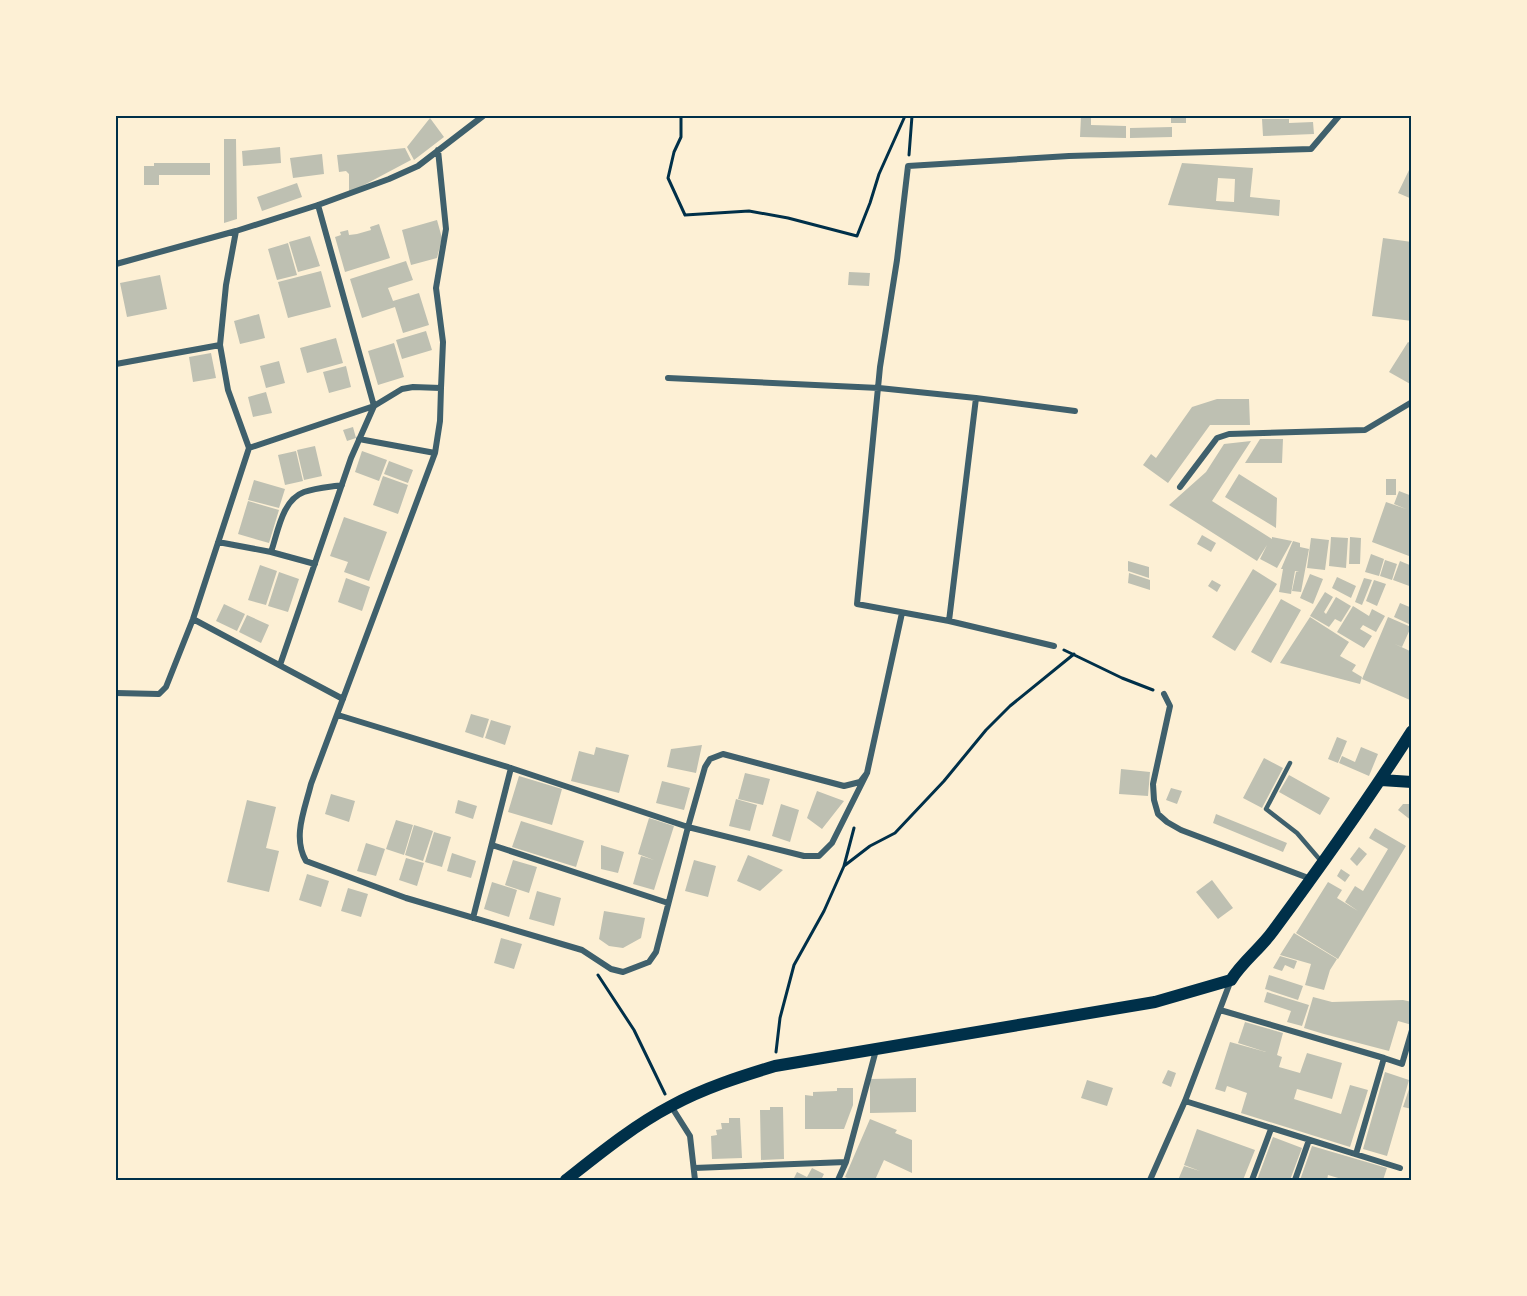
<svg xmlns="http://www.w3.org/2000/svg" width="1527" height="1296" font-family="'Fira Sans',sans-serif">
	<rect width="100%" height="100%" fill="#fdf0d5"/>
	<path fill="#bec0b2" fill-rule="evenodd" d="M1081 116H1091V125L1126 126V138L1080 137Z
		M1171 116H1186V123H1171Z
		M430 118 444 137 414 160 407 147Z
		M1262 119H1289V123L1313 122 1314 134 1263 136Z
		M1172 127V137L1130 138V128Z
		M224 139H236L237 219 224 223Z
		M280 147 281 163 243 166 242 151Z
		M405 148 411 160 349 193V174L346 171 339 172 337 155Z
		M322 154 324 174 293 178 290 158Z
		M154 163H210V175H159V185H144V166H154Z
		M1182 163 1253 168 1250 197 1280 200 1279 216 1168 205ZM1218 178 1235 179 1234 202 1216 201Z
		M1409 170 1412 172V199L1398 193Z
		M297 183 302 197 262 211 257 197Z
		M437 220 442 238 437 258 411 265 402 230Z
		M379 224 390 258 345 272 335 237 341 235 340 232 348 230 349 235 357 234 371 230 370 227Z
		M310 236 320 266 298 272 289 242Z
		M1383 238 1412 242V321L1372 316Z
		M288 243 297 275 277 280 268 249Z
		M406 261 413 280 388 288 393 301 419 293 429 325 403 333 395 307 362 318 350 279Z
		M321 271 331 307 288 318 278 282Z
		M849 272 870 273 869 286 848 285Z
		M160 275 167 309 127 317 120 283Z
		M259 314 265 338 240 344 234 321Z
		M426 331 432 350 402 359 396 340Z
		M336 338 343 363 307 373 300 348Z
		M1408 342 1412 344V385L1389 372Z
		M394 343 404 377 378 385 368 351Z
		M211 353 216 378 193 382 189 357Z
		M279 361 285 383 266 388 260 366Z
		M346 366 351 387 329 393 323 372Z
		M266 392 272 413 253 417 248 397Z
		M1217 399H1249L1250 425H1210L1168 483 1143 465 1151 454 1156 458 1192 407Z
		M353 427 356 438 347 441 343 430Z
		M1260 439H1283L1282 463H1245Z
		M1251 441 1212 501 1272 539V537L1292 541 1277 568 1260 559 1267 545 1257 561 1169 505 1206 472 1224 444Z
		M315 446 322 476 304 480 297 450Z
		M296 451 303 481 285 485 278 455Z
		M362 451 387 460 379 481 355 472Z
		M389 461 413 470 408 483 384 474Z
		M1239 474 1277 498 1276 528 1225 497Z
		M383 476 408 485 398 514 373 505Z
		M1386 479H1396V495H1386Z
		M254 480 285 489 279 508 248 500Z
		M1399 491 1412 496V558L1409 556 1372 542 1386 502 1406 509 1394 504Z
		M248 501 279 510 269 543 238 534Z
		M344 517 387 532 369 581 344 572 348 562 330 556Z
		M1202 535 1216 543 1211 552 1197 544Z
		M1331 537 1348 538 1346 568 1329 566Z
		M1350 537 1361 538 1360 564H1349Z
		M1311 538 1329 540 1325 570 1307 568Z
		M1293 541 1300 543V547L1309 549 1301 592 1292 591 1296 572H1299L1295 571 1291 594 1279 592 1283 569H1281Z
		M1371 554 1384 559 1379 576 1365 572Z
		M1385 560 1397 564 1392 580 1380 576Z
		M1128 561 1149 567V578L1128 571Z
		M1400 561 1412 566V587L1393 580Z
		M260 565 277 571 266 605 248 600Z
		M1253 569 1277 584 1235 651 1212 637Z
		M279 572 299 579 288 612 268 606Z
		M1129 573 1150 580V590L1128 583Z
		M1310 574 1323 579 1313 604 1300 598Z
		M1337 577 1356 586 1351 598 1332 588Z
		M346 578 370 587 362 611 338 602Z
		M1364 578 1372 580 1362 605 1355 602Z
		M1212 580 1221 585 1217 592 1208 586Z
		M1374 580 1386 584 1377 606 1366 601Z
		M1325 592 1333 597 1324 612 1326 614 1336 597 1351 606 1341 622 1335 619 1329 627 1310 616Z
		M1281 599 1301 610 1271 663 1251 652Z
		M1400 603 1412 608 1411 625 1394 617Z
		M224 604 245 614 237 631 216 621Z
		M1353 606 1369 616 1372 609 1385 616 1376 632 1363 625 1360 629 1372 636 1364 648 1337 632Z
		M247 615 269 625 261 643 239 632Z
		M1310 617 1349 642 1340 656 1356 665 1352 671 1362 677 1360 684 1280 663Z
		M1388 617 1411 627 1402 647 1395 644 1412 652V696L1410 700 1362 679Z
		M471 714 489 719 483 738 465 732Z
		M491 720 511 726 505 745 485 738Z
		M1337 737 1347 741 1338 763 1328 759Z
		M702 745 696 773 667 767 671 749Z
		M596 747 629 755 619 793 571 781 579 751 594 755Z
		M1361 747 1378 754 1369 776 1339 763 1342 756 1355 762Z
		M1264 758 1283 768 1262 808 1243 798Z
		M1121 769 1150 772 1148 796 1119 794Z
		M745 773 770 779 763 805 738 799Z
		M1289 775 1330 798 1320 815 1279 792Z
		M519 776 562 789 552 825 508 812Z
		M662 781 690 788 684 810 656 803Z
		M1171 788 1182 791 1177 804 1166 800Z
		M817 791 844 801 822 829 807 818Z
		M331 794 355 801 349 822 325 814Z
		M736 799 757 805 750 831 729 826Z
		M247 800 276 807 266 848 279 851 269 892 227 882Z
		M458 800 477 806 473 819 455 813Z
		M781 804 799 810 790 842 772 836Z
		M1403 804H1412V821L1398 810Z
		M1216 814 1287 843 1283 852 1213 823Z
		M649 818 674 826 654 890 633 884 641 856 654 860 638 854Z
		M396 820 413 825 404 855 386 849Z
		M521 821 584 841 576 867 512 847Z
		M414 825 433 831 423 861 405 855Z
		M1375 828 1406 846 1338 959 1296 933 1328 882 1342 890 1337 898 1358 911 1345 902 1355 886 1363 891 1388 849 1369 838Z
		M434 832 451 837 442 867 425 862Z
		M366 843 385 849 376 876 357 871Z
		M601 845 624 852 618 873 601 869Z
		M1359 847 1367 854 1357 866 1350 859Z
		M452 853 476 861 471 878 447 871Z
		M748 855 783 870 760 891 737 881Z
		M406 858 424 863 417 886 399 880Z
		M513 860 537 867 529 893 505 885Z
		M694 860 716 866 708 897 685 891Z
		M1341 869 1350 875 1345 882 1337 876Z
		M307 874 329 881 321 907 299 900Z
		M1212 880 1233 908 1218 919 1196 892Z
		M492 882 517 890 509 917 484 909Z
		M348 888 368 894 361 917 341 911Z
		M537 891 561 898 554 926 529 919Z
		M604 911 645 918 641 938 623 948 609 946 599 939Z
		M1294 933 1337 959 1330 970 1324 990 1305 985 1311 964 1280 955Z
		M501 938 522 944 514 969 494 963Z
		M1280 956 1297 961 1294 969 1285 965 1282 971 1273 968Z
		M1269 975 1303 986 1298 1000 1265 989Z
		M1267 992 1309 1005 1302 1026 1287 1022 1291 1011 1264 1002Z
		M1313 997 1332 1002 1403 1000 1412 1002V1025L1398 1021 1389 1051 1324 1034 1304 1028Z
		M1245 1022 1283 1033 1277 1055 1282 1057 1279 1067 1300 1073 1307 1053 1342 1063 1332 1099 1297 1089 1294 1099 1341 1114 1350 1085 1368 1090 1350 1147 1241 1113 1247 1093 1227 1086 1225 1092 1215 1089 1230 1042 1266 1052 1238 1043Z
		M1168 1070 1176 1073 1171 1087 1162 1083Z
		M1385 1072 1409 1080 1387 1156 1363 1149Z
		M916 1078V1112L870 1113V1079Z
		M1087 1080 1113 1088 1107 1106 1081 1098Z
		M1412 1080V1109L1403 1107Z
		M837 1088H853V1105L844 1129H805V1095L813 1096V1092L837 1091Z
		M770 1107H783L784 1159 761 1160 760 1110H770Z
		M729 1118H740L742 1158 712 1159 711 1136 717 1135 716 1130 722 1129 721 1123H729Z
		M870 1119 897 1130 895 1133 912 1140V1173L884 1160 875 1180H852L845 1177Z
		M1197 1129 1255 1150 1243 1180H1178L1184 1166 1200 1171 1184 1165Z
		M1273 1137 1302 1148 1290 1180H1257Z
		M1312 1146 1387 1168 1383 1180H1345L1328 1175 1327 1180H1300Z
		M812 1168 824 1174 821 1180H793L797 1172 807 1177Z"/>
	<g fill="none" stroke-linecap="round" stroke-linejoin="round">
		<path stroke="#003049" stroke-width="3" d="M681 116V137L674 152 668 178 685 215 749 211 788 218 857 236 870 203 879 174 905 116
			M909 155 912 116
			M1064 650 1122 678 1153 690
			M844 866 870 846 895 833 944 781 986 730 1010 706 1074 654
			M598 975 634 1030 665 1094
			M776 1052 780 1018 794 965 824 911 844 866 854 828"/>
		<path stroke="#3f606c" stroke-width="4.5" d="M1290 763 1266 809 1297 833 1321 861"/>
		<path stroke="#3f606c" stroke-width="6" d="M116 264 236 231 318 205 389 179 418 166 483 116
			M116 364 220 345
			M668 378 879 388 976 398 1075 411
			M441 388 440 421 435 453 311 784C305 809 292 837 306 861L406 898 582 950 611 969 623 972 649 962 656 952 688 827 705 767 710 759 723 754 844 786 860 782 867 773
			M359 439 435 453
			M249 448 374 406 402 389 413 387 441 388 443 342 436 288 446 229 438 150
			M1180 487 1217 438 1229 434 1365 430 1412 402
			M218 542 271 552 315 564
			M271 552C278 532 282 500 304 492 316 488 330 487 342 485
			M193 619 343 699
			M949 621 976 398
			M1054 646 949 621 857 604 880 367 897 260 908 166 1069 156 1311 149 1339 116
			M280 665 351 458 374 406 318 205
			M116 693 159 694 166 687 193 619 249 448 228 390 220 345 226 285 236 231
			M1164 694 1170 706 1153 784 1154 800 1158 814 1167 822 1181 830 1311 879
			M338 715 511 768 688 827 804 856H819L832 843 867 773 902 613
			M492 845 668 903
			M473 918 511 768
			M1220 1010 1384 1058 1356 1154
			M1384 1058 1402 1064 1412 1030
			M1185 1101 1400 1168
			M671 1106 690 1136 695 1180
			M694 1168 846 1162
			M838 1180 846 1162 876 1050
			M1150 1180 1185 1101 1231 980
			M1252 1180 1271 1129
			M1295 1180 1309 1140"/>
		<path stroke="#003049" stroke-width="12" d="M1381 780 1412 782
			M566 1180C599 1154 633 1126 671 1106 704 1088 739 1077 775 1066L1155 1002 1231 980C1242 962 1260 949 1273 931 1321 866 1368 800 1412 731"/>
	</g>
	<rect width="1527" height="1296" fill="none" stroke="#fdf0d5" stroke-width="234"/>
	<rect x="117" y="117" width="1293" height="1062" fill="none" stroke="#003049" stroke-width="2"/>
</svg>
